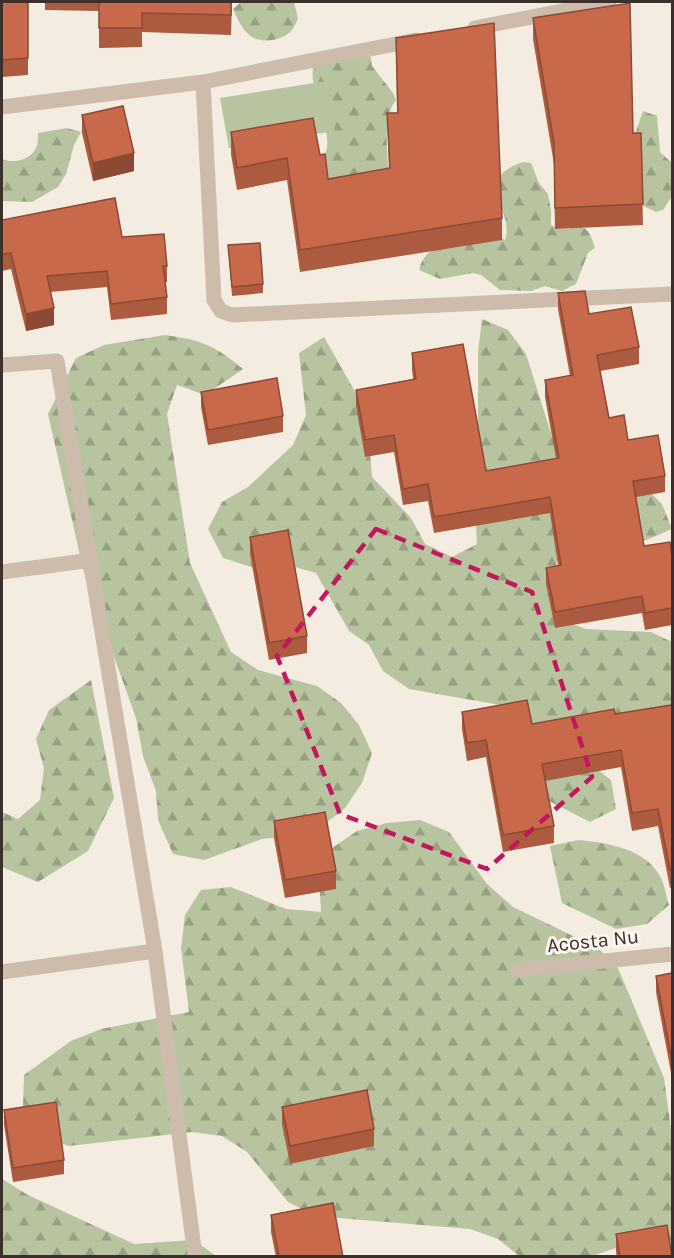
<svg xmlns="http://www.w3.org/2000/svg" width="674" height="1258" font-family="Karla,sans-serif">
	<defs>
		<pattern id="forest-firs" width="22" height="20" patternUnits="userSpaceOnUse" patternTransform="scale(1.5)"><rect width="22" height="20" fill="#b8c4a0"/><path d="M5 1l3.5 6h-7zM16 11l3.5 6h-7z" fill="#97a083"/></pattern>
	</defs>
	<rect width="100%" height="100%" fill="#f4ebe1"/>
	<path fill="url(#forest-firs)" d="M241 2H294L298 19C296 22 294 28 291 31 281 42 259 44 248 34 241 27 237 18 233 9Z
		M366 51 371 58 372 66 393 93 396 100C380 119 389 166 391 190L346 195 322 174 320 166C322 162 325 157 326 152 333 126 309 95 313 67Z
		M643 111 657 116 660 152 672 163V196L663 210 656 212 641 205 635 134Z
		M67 128 81 132 74 145 66 174 58 187 32 202 2 201V159C12 164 31 160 36 148 38 144 38 138 38 133Z
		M523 162 531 163 539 183 548 194 551 210V225C573 239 584 209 595 248L588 253 576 284 562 291 545 286 531 291 500 290 481 275 473 273 440 279 419 270C424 244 461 235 483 227L505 240C516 209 468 181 523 162Z
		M482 319 508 330 526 354 553 440 565 530 550 589 557 618 586 629 651 632 672 642V736L563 733 532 723 506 706 409 689 383 671 369 645 349 631 316 573 284 564 254 568 223 558 208 529 222 502 248 487 293 445 306 415 299 353 324 337 367 413 372 477 411 518 425 544 452 557 477 544 471 450 478 420V352Z
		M165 335C202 340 214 345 243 369L205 395 177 385 167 414 190 563 231 652 258 670 317 686 341 703 359 725 372 753 362 783 345 808 322 826 291 836 262 839 204 860 173 854 158 820 156 791 143 756 136 718 84 573 48 414 76 358 104 345Z
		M641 483 662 504 672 529 644 541 618 524Z
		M91 680 114 798 88 851 38 882 2 867V812L18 819 40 800 44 768 36 739 49 710Z
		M556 759 585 760 611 780 616 809 590 822 537 795Z
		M420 820 449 832 487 884 513 907 598 948 618 968 664 1078 672 1136V1244L658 1247 625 1245 592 1256H519L498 1239 470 1229 315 1216 288 1202 247 1152 222 1136 192 1132 69 1146 40 1136 23 1108 24 1075 71 1041 101 1029 189 1012 181 948 185 915 201 890 231 887 286 909 321 912 319 878 332 848 357 831 387 823Z
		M578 840C607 843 646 848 661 878 665 886 666 897 669 905L647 924 616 929 562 903 550 846Z
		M2 1179 28 1195 134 1244 194 1240 216 1256H2Z"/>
	<path fill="#b8c4a0" d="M327 81 335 131 229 148 220 98Z"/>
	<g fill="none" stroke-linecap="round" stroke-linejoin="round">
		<path stroke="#cdbbac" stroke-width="15" d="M475 28 609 2
			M203 82 214 300 221 311 232 315 672 294
			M2 107 203 82 416 40
			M2 365 57 361 155 951 195 1256
			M2 572 92 560
			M518 970 672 954
			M2 972 155 951"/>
	</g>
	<path fill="#ac5a40" d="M2 2H28V75L2 77Z
		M45 2H232L231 35 142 32V47L99 48V11L45 10Z
		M533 18 633 133H641L643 225 555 229 554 164 533 39Z
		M396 38 502 218V240L300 272 287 180 237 190 231 154V132L320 155 328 179 389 168 387 113H397Z
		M82 115 134 171 93 181 82 133Z
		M2 220 122 237 167 266V282H165L167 297V314L111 320 107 287 50 292 54 325 26 331 11 269 2 271Z
		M228 245 263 284V293L232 296Z
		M558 293 639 347V364L600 371 609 418 628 440 665 476V492L636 497 644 546 672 557V625L645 630 642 613 555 628 546 584V568L558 565 550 513 434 533 428 501 403 505 394 452 365 457 356 406V390L413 379 412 369V353L486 471 556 459 545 397V380L570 376 558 309Z
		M201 392 283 416V432L208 445 201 407Z
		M250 537 307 636V653L269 660 250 554Z
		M672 705V887L670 888 658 826 632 831 621 767 545 781 554 826V843L503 852 486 757 467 761 462 729V712L532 724 615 714Z
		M274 821 336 871V889L285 898 274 838Z
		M672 973V1078L656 992V976Z
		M282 1107 374 1129V1146L290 1164 282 1124Z
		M4 1110 64 1160V1174L13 1182 4 1125Z
		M271 1215 343 1257H276L271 1232Z
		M616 1234 672 1257H617L616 1252Z"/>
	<path fill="#8c4a34" d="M134 153V171L93 181V163Z
		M54 308V325L26 331V314Z"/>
	<path fill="#c8694b" stroke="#8c4a34" stroke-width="1.5" d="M2 2H28V58L2 60Z
		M99 2H231V15L142 13V28H99Z
		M630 3 633 133H641L643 204 555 208 554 143 533 18Z
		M494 23 502 218 300 250 287 158 237 168 231 132 313 118 320 155 325 154 328 179 390 168 387 113H398L396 38Z
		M123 106 134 153 93 163 82 115Z
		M115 198 122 237 164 234 167 266H163L167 297 111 304 107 271 47 276 54 308 26 314 11 253 2 254V220Z
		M260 243 263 284 232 287 228 245Z
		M585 291 589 314 631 307 639 347 597 355 609 418 624 415 628 440 658 435 665 476 633 481 644 546 670 542 672 557V608L645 613 642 596 555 612 546 568 561 565 550 497 434 517 428 484 403 489 394 435 365 440 356 390 416 379 412 353 463 344 486 471 559 458 545 380 573 375 558 293Z
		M277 378 283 416 208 430 201 392Z
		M288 530 307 636 269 643 250 537Z
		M527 700 532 724 614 709 615 714 672 705V870H670L658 809 632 813 621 750 542 764 554 826 503 835 486 740 467 743 462 712Z
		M325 812 336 871 285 880 274 821Z
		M672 973V1061L656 976Z
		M367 1090 374 1129 290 1146 282 1107Z
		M56 1102 64 1160 13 1168 4 1110Z
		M333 1203 343 1257H279L271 1215Z
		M667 1225 672 1257H620L616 1234Z"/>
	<path fill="none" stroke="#c2185b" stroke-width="4.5" stroke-dasharray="12 8" stroke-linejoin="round" d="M376 529 532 592 592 777 487 869 340 814 277 656Z"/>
	<g text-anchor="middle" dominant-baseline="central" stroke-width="6" stroke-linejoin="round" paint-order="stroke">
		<g font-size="20" fill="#3b302b" stroke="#fbf5ee">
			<text transform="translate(593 941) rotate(-6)">Acosta Nu</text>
		</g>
	</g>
	<rect width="674" height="1258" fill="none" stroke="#3b302b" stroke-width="6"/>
</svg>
